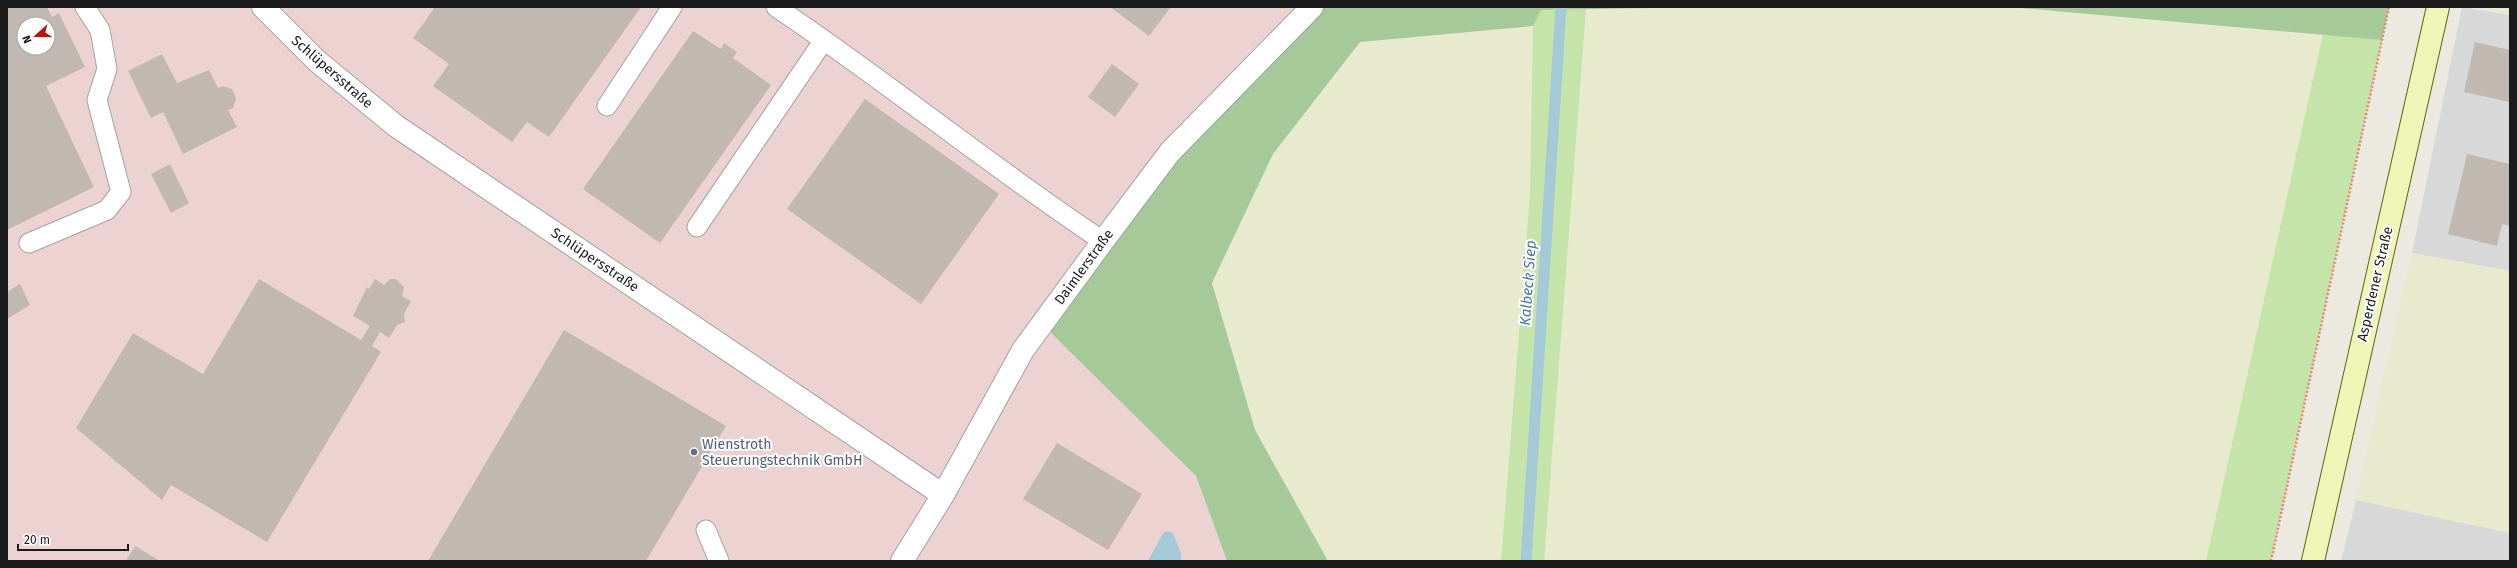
<svg xmlns="http://www.w3.org/2000/svg" width="2517" height="568" font-family="'Fira Sans',sans-serif">
	<rect width="100%" height="100%" fill="#ece9e1"/>
	<path fill="#d9d8d8" d="M2462 7 2510 15V271L2412 253Z
		M2356 500 2510 533V561H2341Z"/>
	<path fill="#ecd3d1" fill-rule="evenodd" d="M7 7H1312L1043 324 1196 476 1227 561H7ZM24 24H48V48H24Z"/>
	<path fill="#e7eacd" d="M1708 7H2008L2323 34 2206 561H1544L1586 9Z
		M2472 7H2510V15Z
		M1533 26 1530 193 1501 561H1328L1255 430 1212 283 1273 154 1360 42Z
		M2412 253 2510 271V533L2356 500Z"/>
	<path fill="#c4e4aa" d="M1586 9 1544 561H1501L1530 193 1533 26 1540 10Z
		M2323 34 2382 40 2271 561H2206Z"/>
	<path fill="#a5c999" d="M1309 7H1708L1541 10 1533 26 1360 42 1273 154 1212 283 1255 430 1328 561H1227L1196 476 1042 324 1103 241Z
		M2008 7H2389L2382 40Z"/>
	<path fill="#a4cad7" d="M1168 531 1173 533 1181 553V561H1148L1163 533Z"/>
	<g fill="none" stroke-linecap="round" stroke-linejoin="round">
		<path stroke="#a4cad7" stroke-width="11" d="M1526 561 1561 7"/>
	</g>
	<path fill="#c0b8b1" fill-rule="evenodd" d="M7 7H47L52 17 59 13 85 67 46 86 94 187 7 230ZM24 24H48V48H24Z
		M435 7H641L549 137 527 122 512 142 433 86 449 64 413 38Z
		M1110 7H1171L1149 36Z
		M693 31 721 49 724 43 737 52 733 58 771 85 660 243 583 189Z
		M2475 42 2510 50V102L2464 92Z
		M162 54 177 83 209 70 218 88 223 86 232 89 236 98 233 108 228 110 237 127 183 154 163 112 151 118 128 71Z
		M1112 64 1139 84 1115 117 1088 97Z
		M865 99 999 194 921 304 787 209Z
		M2467 154 2510 164V226L2502 224 2497 246 2448 234Z
		M170 164 189 203 171 213 151 174Z
		M259 279 361 340 370 326 353 316 367 287 369 289 375 279 384 285 390 279H396L404 287 402 296 411 301 404 314 405 322 397 325 389 338 380 332 372 346 381 352 267 542 171 485 162 500 76 428 133 333 203 374Z
		M20 284 30 305 7 319V292Z
		M564 330 726 426 646 561H428Z
		M1057 443 1142 494 1108 550 1023 499Z
		M135 546 160 561H126Z"/>
	<g fill="none" stroke-linecap="round" stroke-linejoin="round">
		<defs>
			<path id="lane" d="M776 7C888 82 991 167 1103 241
				M607 106 672 7
				M697 227 824 40
				M29 243 107 210 121 192 97 100 107 69 100 30 85 7
				M706 530 719 561"/>
			<path id="street" d="M263 7 317 61 396 126 943 495
				M902 561 943 495 1023 350 1103 241 1170 152 1312 7"/>
			<path id="secondary" d="M2313 561 2438 7"/>
		</defs>
		<use href="#lane" stroke="#a2a2a2" stroke-width="21"/>
		<use href="#street" stroke="#a2a2a2" stroke-width="24"/>
		<use href="#secondary" stroke="#5c680c" stroke-width="24"/>
		<path stroke="#ef816f" stroke-width="2.5" stroke-dasharray="2 2" stroke-linecap="butt" d="M2271 561 2389 7"/>
		<use href="#lane" stroke="#fff" stroke-width="19"/>
		<use href="#street" stroke="#fff" stroke-width="22"/>
		<use href="#secondary" stroke="#eff4b7" stroke-width="22"/>
	</g>
	<circle fill="#5c6f8a" stroke="#fff" stroke-width="1.5" cx="694" cy="452" r="4"/>
	<g text-anchor="middle" dominant-baseline="central" stroke-width="4" stroke-linejoin="round" paint-order="stroke">
		<g font-size="14" fill="#1b1b1b" stroke="#fff">
			<text transform="translate(332 72) rotate(41)">Schlüpersstraße</text>
			<text transform="translate(595 260) rotate(34)">Schlüpersstraße</text>
			<text transform="translate(1084 267) rotate(-54)">Daimlerstraße</text>
			<text transform="translate(2375 284) rotate(-77)">Asperdener Straße</text>
		</g>
		<g font-size="14" fill="#4e5e75" stroke="#fff" text-anchor="start">
			<text x="702" y="444">Wienstroth<tspan x="702" dy="16">Steuerungstechnik GmbH</tspan></text>
		</g>
		<g font-size="15" font-style="italic" fill="#4f77a3" stroke="#fff">
			<text transform="translate(1528 283) rotate(-86)">Kalbeck Siep</text>
		</g>
	</g>
	<rect width="2517" height="568" fill="none" stroke="#1b1b1b" stroke-width="16"/>
	<g transform="translate(36 36) rotate(249)"><circle r="19" fill="#ffffff" stroke="#a4a4a4"/>
	<path d="M0-3L7 15L0 10L-7 15Z" fill="#b9130e"/>
	<text y="-6" font-size="11" font-weight="bold" text-anchor="middle" fill="#1b1b1b">N</text>
	</g>
	<path d="M18 544v6h110v-6" fill="none" stroke="#1b1b1b" stroke-width="2"/>
	<text x="24" y="544" font-size="12" fill="#1b1b1b" stroke="#ffffff" stroke-width="3" paint-order="stroke">20 m</text>
</svg>
